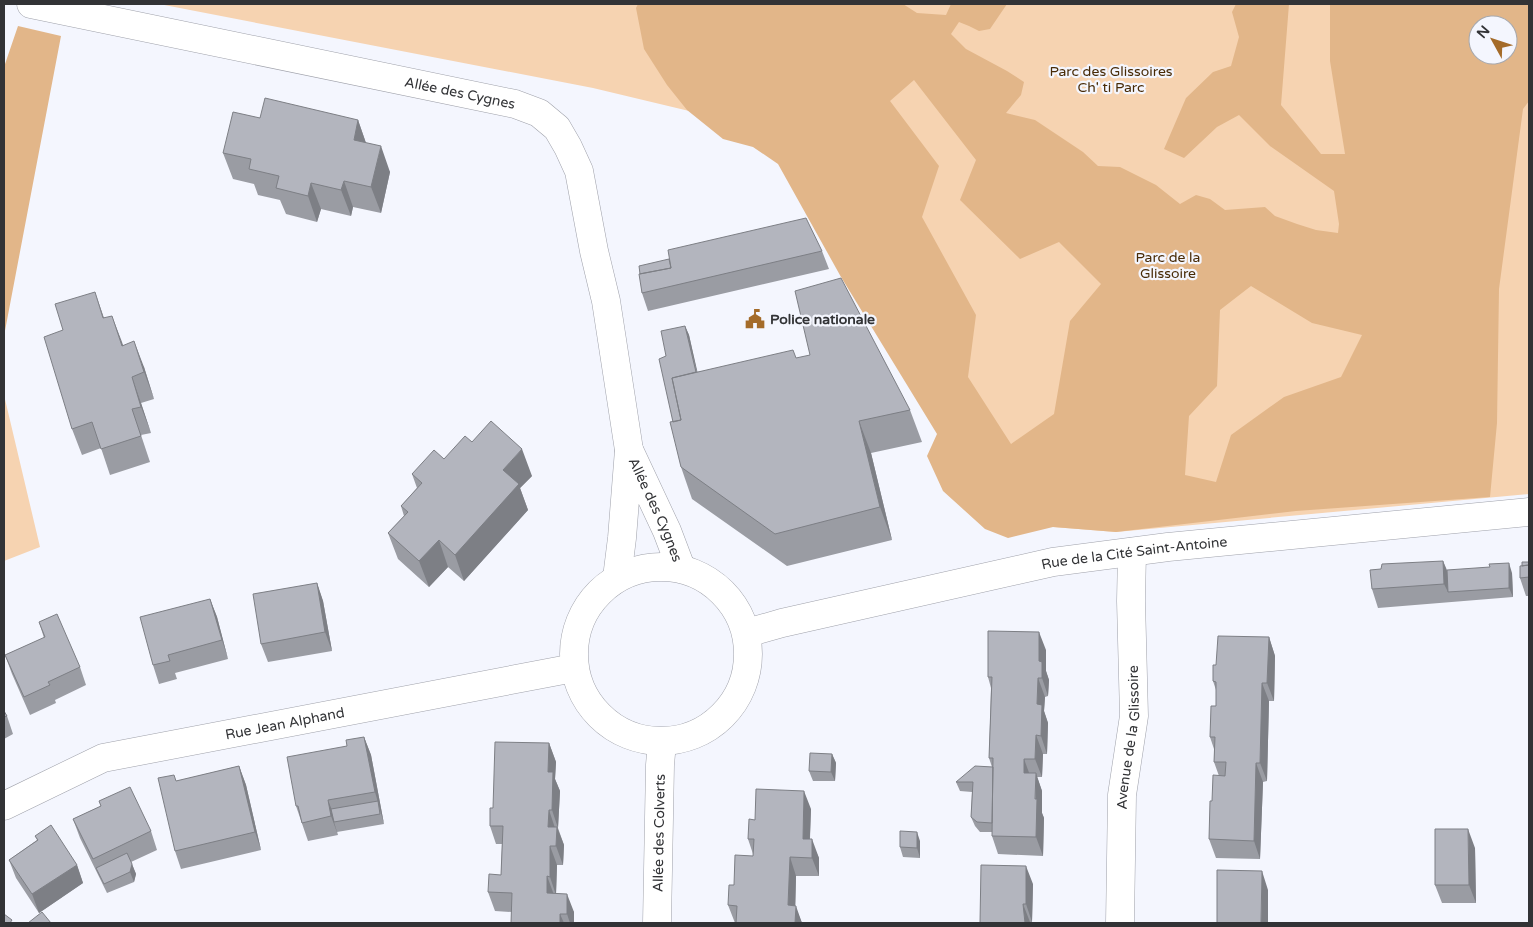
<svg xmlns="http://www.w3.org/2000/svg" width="1533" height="927" font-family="'Varela Round',sans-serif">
	<rect width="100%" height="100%" fill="#f4f6fe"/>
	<path fill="#f6d3b1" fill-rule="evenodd" d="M159 4H1529V494L1116 532 1053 527 756 127 593 88ZM1478 25H1508V55H1478Z
		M4 395 40 547 4 561Z"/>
	<path fill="#e2b689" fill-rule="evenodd" d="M638 4H903L917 13 946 15 951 4H1007L990 29 979 31 969 26 959 22 951 34 966 49 1007 71 1024 82 1021 95 1006 113 1035 120 1083 152 1098 166 1120 167 1156 185 1180 204 1196 195 1210 199 1225 210 1265 207 1275 216 1297 224 1316 230 1338 233 1339 224 1334 191 1270 146 1239 115 1217 127 1184 158 1164 149 1186 98 1213 72 1231 66 1239 37 1232 12 1236 4H1289L1281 105 1321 154H1345L1330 61V4H1529V101L1523 109 1499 289 1497 423 1490 497 1296 511 1116 532 1053 527 1008 538 985 529 943 491 927 456 937 434 841 277 778 164 753 147 723 139 687 110 667 85 644 49 636 8ZM1478 25H1508V55H1478ZM914 80 976 160 960 200 1020 259 1059 242 1101 284 1070 321 1054 414 1011 444 968 377 976 315 922 217 939 166 890 101ZM1251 286 1312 323 1362 335 1341 377 1284 397 1231 435 1216 482 1185 475 1189 416 1217 386 1220 310Z
		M18 26 61 36 4 336V67Z"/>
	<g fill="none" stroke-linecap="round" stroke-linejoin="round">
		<defs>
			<g id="minor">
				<path id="s1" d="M31 4 515 104 539 113 557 128 568 147 579 171 594 251 606 301 629 450"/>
				<circle cx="661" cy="654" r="87"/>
				<path id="s2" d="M617 578 622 538 629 450 667 531 681 568"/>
				<path id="s3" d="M747 633 782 623 1053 562 1168 547 1529 512"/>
				<path id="s4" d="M4 806 103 758 574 668"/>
				<path id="s5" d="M657 923 660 765 662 742"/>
				<path id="s6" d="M1120 923 1122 795 1134 716 1131 601 1132 552"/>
			</g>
		</defs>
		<use href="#minor" stroke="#9fa1aa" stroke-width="29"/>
		<use href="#minor" stroke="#fff" stroke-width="28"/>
	</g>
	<path fill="#9a9ca3" d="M260 118 358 120 366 143 390 172 381 213 353 207 351 216 321 209 317 222 286 214 280 200 258 195 254 184 233 179 223 153Z
		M822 251 829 269 648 311 642 293 640 274Z
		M104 318 123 345 144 367 154 399 141 403 151 433 141 435 150 462 110 475 101 448 82 455 72 429Z
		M685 326 689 335 697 372 796 358 910 410 922 442 871 453 892 540 787 566 692 499 681 467 673 422 666 356Z
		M472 442 532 476 520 488 528 510 464 581 448 567 429 587 398 559 388 533 404 516 401 506 417 488 412 474 444 459Z
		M1443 561 1447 570 1512 573 1513 597 1378 608 1372 589 1381 569Z
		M1529 562V596H1526L1520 578 1522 566Z
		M317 583 323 601 332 651 268 662 261 644Z
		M210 599 217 617 228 659 175 673 177 679 159 684 153 665Z
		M39 622 80 667 86 685 55 700 56 703 30 715 12 674 5 655 44 638Z
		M1269 637 1275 656 1274 701H1269L1267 781 1263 782 1260 859 1216 858 1209 839 1212 801 1219 776 1214 762V749L1210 737 1216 706V690L1213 681 1216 665Z
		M1046 650V671L1049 680 1048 696 1045 697 1044 711 1048 723 1047 754H1043L1042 777H1037L1042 791V813L1044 818 1043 856 998 854 992 836V832H980L975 826 971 817 972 792 960 791 956 782 992 767 989 758 991 688 988 677Z
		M4 711 7 716 13 734 4 739Z
		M364 737 371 755 384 824 337 832 338 835 308 841 296 806 347 746Z
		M549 743 556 762 555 779 560 791 558 828 564 845 563 865H557L556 893 574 912V923H511L512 912 495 911 488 892 501 875 502 844H496L490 826 493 808Z
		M832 754 836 763 835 781H813L809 771Z
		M239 766 246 785 261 850 181 869 175 851 177 781Z
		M99 801 151 831 157 850 131 862 136 874 134 882 107 893 80 838 73 819 101 806Z
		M811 809 810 839 819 858V876H796L795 906 802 923H735L728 905 734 885 753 856V854L748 839 755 820Z
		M35 836 77 865 83 883 39 913 16 878 9 860 37 840Z
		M920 841V858L903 857 900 847Z
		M1475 848 1476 903H1442L1435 885Z
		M1033 884 1032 922 980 923Z"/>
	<path fill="#7d7f85" d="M358 120 367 146 354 140Z
		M381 146 390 172 381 213 371 187Z
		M344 181 353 207 351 216 341 190Z
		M311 183 321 209 317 222 308 196Z
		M95 292 104 318H103Z
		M112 316 122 342 131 372 122 346Z
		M685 326 689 335 700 383 697 373Z
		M134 341 144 367 154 399 144 372Z
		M132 377 141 403 151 433 141 407Z
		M859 421 871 453 892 540 880 507Z
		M522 449 532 476 520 488 528 510 464 581 455 555 503 470Z
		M439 540 448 567 429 587 419 561Z
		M1443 561 1450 579 1448 592 1444 584Z
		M1509 563 1512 573 1513 597 1509 588Z
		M317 583 323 601 332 651 325 632Z
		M210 599 217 617 228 659 222 640Z
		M1039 632 1046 650V671L1049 680 1048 696 1042 678 1039 661Z
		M1269 637 1275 656 1274 701 1267 683Z
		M1038 678 1045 697 1044 711 1048 723 1047 754 1041 736 1037 704Z
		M1262 683 1269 701 1267 781 1260 763Z
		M1036 735 1043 754 1042 777 1035 759Z
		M364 737 371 755 384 824 375 792Z
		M549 743 556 762 555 779 560 791 558 828 552 810 548 772Z
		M832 754 836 763 835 781 831 772Z
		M1024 759 1031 778 1024 773Z
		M1256 763 1263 782 1260 859 1254 841Z
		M239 766 246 785 261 850 255 832Z
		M1036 773 1042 791V813L1044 818 1043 856 1036 837Z
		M804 791 811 809 809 858 803 839Z
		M328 800 335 818 334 822 338 835 331 816Z
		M549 810 555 828 548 827Z
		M557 827 564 845 563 865 556 846Z
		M1468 829 1475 848 1476 903 1469 885Z
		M917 832 920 841V858L917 848Z
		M812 839 819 858V876L812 858Z
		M550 846 557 865 556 895 550 877Z
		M790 857 796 876 795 923 788 905Z
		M132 864 136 874 134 882 130 872Z
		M77 865 83 883 39 913 32 894Z
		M1026 866 1033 884 1032 922 1026 904Z
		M1262 871 1268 890V923H1261Z
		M547 876 554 895 547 893Z
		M567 894 574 912V923H570L567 914Z
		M1023 904 1030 922V923H1025Z
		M796 906 802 923H795Z
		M560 914 564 923H560Z"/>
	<path fill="#b3b5be" stroke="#7d7f85" d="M265 98 358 120 354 140 381 146 371 187 344 181 341 190 311 183 308 196 276 188 279 176 249 169 251 159 223 153 233 112 260 118Z
		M806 218 822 251 642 293 639 274 671 268 668 250Z
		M669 259 671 268 640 274 639 266Z
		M841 278 910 410 859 421 880 507 775 534 681 467 670 422 681 420 672 378 793 350 796 358 810 355 795 291Z
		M95 292 103 318 112 316 122 346 134 341 144 372 132 377 141 407 132 409 141 436 101 449 92 422 72 429 44 337 63 330 55 304Z
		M685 326 696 372 672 378 681 420 673 422 659 359 666 356 661 331Z
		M491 421 522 449 503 470 519 484 455 555 439 540 419 561 388 533 408 512 401 506 422 483 412 474 434 450 444 459 465 436 472 442Z
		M1443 561 1444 584 1372 589 1370 570 1381 569 1382 564Z
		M1522 562H1529V565L1522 566Z
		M1509 563V588L1448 592 1447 570 1490 567 1489 564Z
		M1529 565V577L1520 578V566Z
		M317 583 325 632 261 644 253 594Z
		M210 599 222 640 168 655 170 661 153 665 140 617Z
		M57 614 80 667 48 682 50 685 24 697 5 655 45 637 39 622Z
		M988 631 1039 632V661L1042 662V678H1038L1037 704 1042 705 1041 736 1036 735 1035 759H1024V773H1036L1035 799H1037L1036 837 992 836 993 758H989L992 677H988Z
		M1218 636 1269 637 1267 683H1262L1260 763H1256L1254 841 1209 839 1210 801H1212L1213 775 1225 776 1226 762H1214L1215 737H1210L1211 706H1216V682L1213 681V665H1216Z
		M4 711 7 716 4 717Z
		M364 737 375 792 328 800 331 816 302 823 298 806H296L287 757 347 746 346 740Z
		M495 742 549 743 548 772H553L552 810H549L548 827H557L556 846H550V877L547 876V893L567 894V914H560V923H511L512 893 488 892 489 874 501 875 503 826H490V808H493Z
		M810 753 832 754 831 772 809 771Z
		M239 766 255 832 175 851 158 778 174 775 176 781Z
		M975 766 993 767 992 823 977 822 971 817 973 782H956Z
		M130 787 151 831 93 859 73 819 101 806 99 801Z
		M756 789 804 791 803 839H812V858L790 857 788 905 796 906 795 923H736L737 906 728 905 729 885H734L735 855 753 856 754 839H748L749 819 755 820Z
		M378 801 380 814 334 822 331 809Z
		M51 825 77 865 32 894 9 860 38 840 35 836Z
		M1435 829H1468L1469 885H1435Z
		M900 831 917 832V848L900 847Z
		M127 853 132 864 130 872 104 884 96 868Z
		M981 865 1026 866V904H1023L1025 923H980Z
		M1217 870 1262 871 1261 923H1217Z
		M42 912 51 923H28Z
		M4 914 12 920 10 923H4Z"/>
	<defs>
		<symbol id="civic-bare" viewBox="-9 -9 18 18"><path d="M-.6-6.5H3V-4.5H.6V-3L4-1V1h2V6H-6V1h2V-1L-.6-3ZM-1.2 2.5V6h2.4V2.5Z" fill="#a46b29" stroke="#f4f6fe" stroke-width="2.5" paint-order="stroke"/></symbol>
	</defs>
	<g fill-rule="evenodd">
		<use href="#civic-bare" x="741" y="305" width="28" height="28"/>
	</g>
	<g text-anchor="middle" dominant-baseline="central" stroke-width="4.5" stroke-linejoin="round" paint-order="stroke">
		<g font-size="14" fill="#482b06" stroke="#f4f6fe">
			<text x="1111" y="71">Parc des Glissoires<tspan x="1111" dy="16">Ch' ti Parc</tspan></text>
			<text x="1168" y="257">Parc de la<tspan x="1168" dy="16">Glissoire</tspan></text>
		</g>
		<g font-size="14" fill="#323336" stroke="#f4f6fe">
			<text stroke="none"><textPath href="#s1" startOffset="438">Allée des Cygnes</textPath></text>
			<text stroke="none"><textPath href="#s2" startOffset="194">Allée des Cygnes</textPath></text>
			<text stroke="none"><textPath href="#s3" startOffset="396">Rue de la Cité Saint-Antoine</textPath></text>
			<text stroke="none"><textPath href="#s4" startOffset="295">Rue Jean Alphand</textPath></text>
			<text stroke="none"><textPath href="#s6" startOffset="186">Avenue de la Glissoire</textPath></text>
			<text stroke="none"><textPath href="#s5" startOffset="90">Allée des Colverts</textPath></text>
		</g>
		<g font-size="14" font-weight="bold" fill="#323336" stroke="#f4f6fe" text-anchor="start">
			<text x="770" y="319">Police nationale</text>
		</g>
	</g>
	<rect width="1533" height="927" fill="none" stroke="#323336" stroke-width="10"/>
	<g transform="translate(1493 40) rotate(310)"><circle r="24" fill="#f4f6fe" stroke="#a6a8ae"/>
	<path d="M0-4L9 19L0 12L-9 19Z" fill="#a46b29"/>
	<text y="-8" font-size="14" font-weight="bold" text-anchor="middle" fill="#323336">N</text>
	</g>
</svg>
